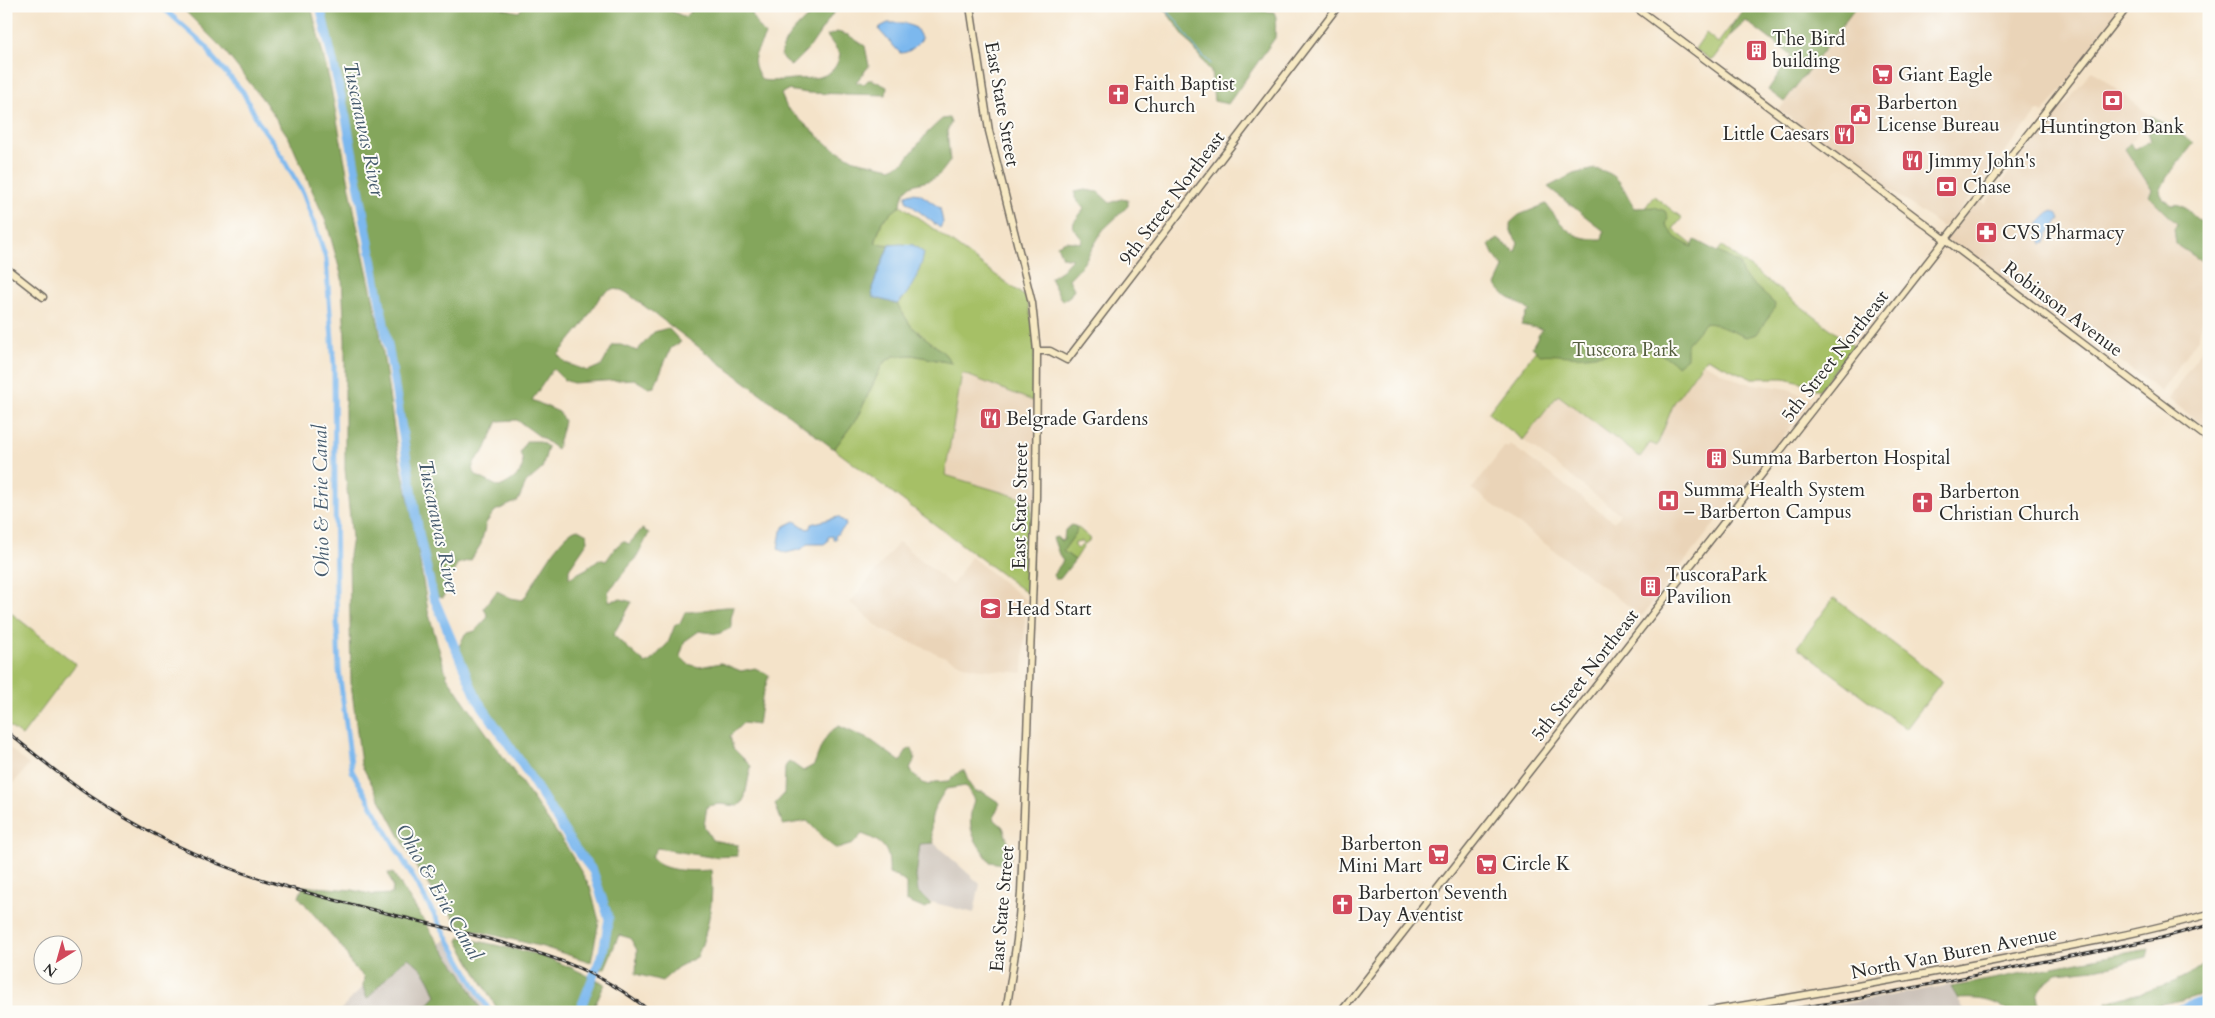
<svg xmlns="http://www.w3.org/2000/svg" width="2215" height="1018" font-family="Cardo,serif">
	<rect width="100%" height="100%" fill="#fdfcf7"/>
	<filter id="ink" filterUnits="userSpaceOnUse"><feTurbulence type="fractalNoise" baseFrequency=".02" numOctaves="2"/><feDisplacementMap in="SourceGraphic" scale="10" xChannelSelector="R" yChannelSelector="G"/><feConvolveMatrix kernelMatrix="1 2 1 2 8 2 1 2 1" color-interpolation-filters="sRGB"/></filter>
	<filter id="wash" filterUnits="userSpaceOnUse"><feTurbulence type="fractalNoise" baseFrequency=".0096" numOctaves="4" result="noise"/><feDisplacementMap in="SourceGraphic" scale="20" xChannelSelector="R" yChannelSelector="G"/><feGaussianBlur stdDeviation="1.12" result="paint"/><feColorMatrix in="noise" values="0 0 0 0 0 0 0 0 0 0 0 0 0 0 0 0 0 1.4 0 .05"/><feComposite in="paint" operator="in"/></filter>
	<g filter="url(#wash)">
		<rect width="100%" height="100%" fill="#f4e3c9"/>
		<path fill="#ead4b8" d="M1857 6H2128L2043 113 2038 110 1949 224 1942 227 1779 110Z
			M2092 70 2151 116 2126 149 2152 190 2149 196 2177 224 2176 244 2209 266V296L2198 338 2161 392 2017 285 2014 291 1945 239 1977 197 1985 204 2059 109 2066 104Z
			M2209 330V430L2169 399 2204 346Z
			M1703 363 1741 382 1790 389 1811 401 1642 616 1472 489 1505 446 1508 447 1510 444 1614 522 1620 514 1523 440 1558 395 1640 457 1650 443 1657 446 1674 403Z
			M962 373 1037 403 1036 502 945 475Z
			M899 542 952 585 971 557 1026 600 1023 673 971 668 882 630 850 603Z
			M6 745 29 765 6 792Z"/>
		<path fill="#ccc2b9" d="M934 843 980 884 974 913 927 901 918 892 916 877 920 844Z
			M448 939 490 1012H341L343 1007 363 987 367 999 400 963Z
			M1950 985 1965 1012H1797Z"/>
		<path fill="#a6c066" stroke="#687648" d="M1746 6H1752L1713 59 1711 60 1695 49 1706 33 1718 43Z
			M1654 196 1682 218 1673 229 1711 260 1722 246 1853 346 1819 391 1801 382 1784 378H1750L1706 358 1674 403 1657 446 1650 443 1640 457 1558 395 1523 440 1488 413Z
			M901 205 1027 298 1035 340 1033 401 962 373 945 475 1031 501 1032 597 834 449 857 418 883 363 894 356 912 355 951 363 944 353 911 326 897 304 903 299 924 253 913 245 875 244 882 221Z
			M1077 527 1091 539 1085 544 1081 541 1075 542V546L1078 549 1083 544 1084 546 1075 560 1063 551 1076 533Z
			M1834 598 1942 681 1906 729 1797 647Z
			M6 609 76 664 22 736 6 724Z"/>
		<path fill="#84a65b" stroke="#586843" d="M180 6H311L330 83 356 220 379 326 397 449 411 509 428 611 447 677 566 846 590 887 599 921 591 962 543 947 461 927 420 874 361 764 351 683 349 555 352 538 345 469V340L342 278 327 224 289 138 264 101 223 49Z
			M320 6H493L519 12 523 6H664L665 8 685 17 696 6H754C748 17 759 25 765 35 756 56 748 58 762 80 773 82 782 80 793 79 815 78 835 80 840 54L827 36 837 32 848 35 865 46 869 66 856 82 864 84 868 80H873L887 87 886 95 807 93 787 90 781 94 787 108 828 145 854 160 891 168 904 162 928 132 942 119 949 118 951 123 947 131 950 161C946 166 942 173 937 176 921 188 904 177 901 205L882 221 875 243 889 245 872 288 873 297 897 304 911 326 944 353 952 363 912 355 894 356 883 363 857 418 834 449 627 293 621 290 612 289 601 295 582 326 558 355 566 363 588 371 602 365 613 345H621L637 351 654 332 668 328 681 342 671 348 654 387 649 388 634 379 573 383 564 380 553 369 532 400 559 412 564 421 557 449 517 420 498 421 485 450 475 461 472 469 477 476 499 487C514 481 529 469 520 453L526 441H539L548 447 542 469 526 483 518 501 495 511 486 523 481 544 471 560 457 564C452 576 446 586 443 598L433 596 346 118Z
			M811 6H838L810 47 791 66 781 57C782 39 799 25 812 13Z
			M1162 6H1255L1264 11 1274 12 1276 17 1275 38 1228 104 1214 101 1211 72Z
			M1745 6H1857L1784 102 1768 90 1791 55 1746 21 1731 35V27Z
			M2151 116 2194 143 2167 177 2160 191 2162 198 2172 205C2185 202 2188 212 2197 219 2200 221 2205 223 2209 225V266L2176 244 2174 229 2177 224 2149 196 2152 190 2125 149 2130 143 2135 149 2151 141 2145 123Z
			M1595 169C1623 174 1621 188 1635 208L1655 207 1665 211 1668 217 1666 226 1676 238 1692 247 1695 240 1739 263 1743 275 1775 304 1774 309 1757 334 1746 337 1714 324 1705 323 1687 344V358L1677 366C1654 340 1616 353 1586 356 1571 358 1556 353 1540 355L1532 347 1542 329 1521 325 1526 314 1530 311C1518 301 1503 298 1496 285L1504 268 1493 254 1489 245 1498 239 1515 252 1518 243 1511 232 1510 223 1519 215 1546 204C1564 228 1571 240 1602 239L1604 231 1548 187 1573 174Z
			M1085 190 1098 192 1110 203 1121 199 1128 200V206L1103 230 1083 264 1069 279 1074 289 1070 296 1062 301 1050 278 1062 270 1072 259 1062 257 1057 245 1066 241 1081 243 1082 239 1073 228 1074 222 1084 209 1075 198V192Z
			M1072 525 1077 527 1076 533 1063 551 1075 560 1060 579H1055L1053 575 1063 561 1060 557 1053 538 1057 537 1061 541 1064 540 1065 530Z
			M578 529 587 534 588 541 569 569V578L586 569 599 559 606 561 616 547 623 541 629 544 642 529 649 533 638 555 608 592 609 601 621 599 632 602 613 635 646 664 653 659 668 643 675 625 680 623 685 612C702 612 716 606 734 607L731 618V628L718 634 699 631 685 641 680 656 688 664 699 667 721 663 741 671 755 668 769 675 762 698 758 725 743 723 730 736 733 748 751 766 744 801 738 806 720 804 707 806 704 826 712 840 738 845 737 856 710 857 657 848 651 857C662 873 694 871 711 870 714 899 709 930 697 957L678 967 662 981 636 974 637 950 630 938 619 935 605 968 595 972 602 952 609 919 593 871 575 848 518 758 477 699 457 651 465 634 475 631 488 617 484 608 497 591 511 598 523 600C534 585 560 531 578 529Z
			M839 726 872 741 901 762 906 751 912 748 915 758 910 770 922 783 929 785 935 782 949 781 960 771H965L968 782 975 792H983L1000 803 994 816 995 820 1003 827 1012 854 1008 865 990 862C974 839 965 830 974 800L966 786 946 789C933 809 927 819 934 843L920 844 916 877 918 892 931 904 925 909 906 901V883L897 876 889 874C890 849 885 843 862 834L853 844 837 849C825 842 817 830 807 821L783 825 775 804 784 794 785 767 789 761 803 771 814 765C820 750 824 733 839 726Z
			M388 873H393L439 944 462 974 482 1012H455L449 1008 439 1009 435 1012H421L436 996C431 981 423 966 408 958L400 963 367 999 363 987 364 977 351 964 345 951 299 897 303 886 353 890 374 895 392 894 393 886Z
			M460 937 540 955 572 968 605 984 591 1012H499L458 941Z
			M2149 949 2147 957 2095 969 2057 973 2047 981 2037 995 2040 1012H2009C1994 999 1977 998 1958 999L1951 987C2017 975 2083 960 2149 949Z
			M2209 959V992L2187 999 2151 1006 2142 1012H2108L2107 1002C2137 993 2188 984 2209 959Z"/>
		<path fill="#7cb8ee" stroke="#54728c" d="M888 23H904L916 28 922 39C916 45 911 53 900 53L879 30 880 27Z
			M912 193 920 194 940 208 943 222 940 228 906 201V195Z
			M2053 211 2058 214 2060 219 2048 234 2045 243 2042 244C2039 233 2034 227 2043 218 2046 215 2048 213 2053 211Z
			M901 244 913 245 924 253C921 270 910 294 897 304L873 297 872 288 889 245Z
			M838 517 845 522 846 526 835 536 836 539H833V536L828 537V541L824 544H807L802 549 786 553 778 549 781 531 785 526 795 521 807 529 810 528 811 524Z"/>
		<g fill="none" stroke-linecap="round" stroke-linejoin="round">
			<path stroke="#7cb8ee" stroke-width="1" d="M1162 6 1176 20 1196 49 1211 64"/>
			<path stroke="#7cb8ee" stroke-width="5" d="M161 6 207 47 212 57 243 92 259 123 274 143 303 193 318 234 326 259 334 366 336 595 339 670 352 771 490 1012"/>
			<path stroke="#7cb8ee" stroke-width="9" d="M320 6 346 118 390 356 419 533 433 596 477 699 518 758 575 848 593 871 609 919 603 952 579 1012
				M2172 1012 2209 999"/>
		</g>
	</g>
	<g filter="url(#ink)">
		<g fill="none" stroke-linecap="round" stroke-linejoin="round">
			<defs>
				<path id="secondary" d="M970 6 989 131 1032 303 1037 351 1036 497 1021 893 1017 940 1006 1012
					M1634 6 1864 178 2209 439
					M6 268 43 297
					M1037 351H1050L1067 360 1338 6
					M1341 1012 2128 6
					M1703 1012C1802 996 1900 979 1998 960 2068 946 2139 934 2209 914"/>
			</defs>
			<use href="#secondary" stroke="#716b62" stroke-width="9"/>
			<use href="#secondary" stroke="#f7e9c3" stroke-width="6"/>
			<defs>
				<path id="rail" d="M6 731C32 752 57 773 84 792 139 829 200 860 264 880 327 900 393 914 458 931 530 950 592 963 651 1012
					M1772 1012 1862 998 2161 938 2209 925"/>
			</defs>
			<use href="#rail" stroke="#2b2b2b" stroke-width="3"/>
			<use href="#rail" stroke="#fdfcf7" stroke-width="1" stroke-dasharray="4" stroke-linecap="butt"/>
		</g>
	</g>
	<defs>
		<symbol id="building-square" viewBox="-11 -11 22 22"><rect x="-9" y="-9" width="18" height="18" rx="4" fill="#d1495b" stroke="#fdfcf7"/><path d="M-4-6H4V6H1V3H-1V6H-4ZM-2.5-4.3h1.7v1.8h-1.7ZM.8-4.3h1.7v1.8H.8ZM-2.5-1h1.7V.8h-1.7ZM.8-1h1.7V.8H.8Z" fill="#fff"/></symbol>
		<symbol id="supermarket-square" viewBox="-11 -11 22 22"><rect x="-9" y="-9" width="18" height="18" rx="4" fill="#d1495b" stroke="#fdfcf7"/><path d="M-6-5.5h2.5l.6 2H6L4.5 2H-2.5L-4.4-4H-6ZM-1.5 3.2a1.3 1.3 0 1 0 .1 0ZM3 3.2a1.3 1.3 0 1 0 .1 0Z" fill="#fff"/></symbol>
		<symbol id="church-square" viewBox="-11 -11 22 22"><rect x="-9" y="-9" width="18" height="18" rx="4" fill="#d1495b" stroke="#fdfcf7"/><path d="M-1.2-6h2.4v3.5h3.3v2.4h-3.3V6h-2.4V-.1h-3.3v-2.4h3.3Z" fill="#fff"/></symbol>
		<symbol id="bank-square" viewBox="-11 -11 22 22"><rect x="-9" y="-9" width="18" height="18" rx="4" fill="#d1495b" stroke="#fdfcf7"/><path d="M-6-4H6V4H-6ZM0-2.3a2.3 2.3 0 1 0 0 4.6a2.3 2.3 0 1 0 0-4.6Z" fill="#fff"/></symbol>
		<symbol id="civic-square" viewBox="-11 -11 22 22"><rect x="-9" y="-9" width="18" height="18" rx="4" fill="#d1495b" stroke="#fdfcf7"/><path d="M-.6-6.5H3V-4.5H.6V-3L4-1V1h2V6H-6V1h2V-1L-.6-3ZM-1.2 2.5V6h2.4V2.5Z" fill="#fff"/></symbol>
		<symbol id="restaurant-square" viewBox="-11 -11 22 22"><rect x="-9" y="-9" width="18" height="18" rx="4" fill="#d1495b" stroke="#fdfcf7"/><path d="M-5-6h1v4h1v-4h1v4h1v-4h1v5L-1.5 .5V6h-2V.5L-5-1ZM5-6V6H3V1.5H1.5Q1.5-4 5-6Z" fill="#fff"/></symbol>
		<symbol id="pharmacy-square" viewBox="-11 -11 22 22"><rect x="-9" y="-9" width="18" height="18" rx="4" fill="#d1495b" stroke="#fdfcf7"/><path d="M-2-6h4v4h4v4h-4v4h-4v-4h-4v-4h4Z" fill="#fff"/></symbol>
		<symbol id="hospital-square" viewBox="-11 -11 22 22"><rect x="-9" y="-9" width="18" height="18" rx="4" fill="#d1495b" stroke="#fdfcf7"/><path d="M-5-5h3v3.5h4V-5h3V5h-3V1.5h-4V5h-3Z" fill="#fff"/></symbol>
		<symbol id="school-square" viewBox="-11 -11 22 22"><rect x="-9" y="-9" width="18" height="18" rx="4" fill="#d1495b" stroke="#fdfcf7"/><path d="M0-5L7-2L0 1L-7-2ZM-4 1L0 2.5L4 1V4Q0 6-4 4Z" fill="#fff"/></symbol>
	</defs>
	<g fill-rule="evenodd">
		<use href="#building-square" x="1744" y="38" width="25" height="25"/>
		<use href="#supermarket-square" x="1870" y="62" width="25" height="25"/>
		<use href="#church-square" x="1106" y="82" width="25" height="25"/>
		<use href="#bank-square" x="2100" y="88" width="25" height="25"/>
		<use href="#civic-square" x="1848" y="102" width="25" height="25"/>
		<use href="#restaurant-square" x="1832" y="122" width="25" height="25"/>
		<use href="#restaurant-square" x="1900" y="148" width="25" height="25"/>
		<use href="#bank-square" x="1934" y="174" width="25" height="25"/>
		<use href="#pharmacy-square" x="1974" y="220" width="25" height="25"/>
		<use href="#restaurant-square" x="978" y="406" width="25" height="25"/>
		<use href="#building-square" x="1704" y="446" width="25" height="25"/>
		<use href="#hospital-square" x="1656" y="488" width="25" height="25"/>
		<use href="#church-square" x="1910" y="490" width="25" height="25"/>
		<use href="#building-square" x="1638" y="574" width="25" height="25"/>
		<use href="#school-square" x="978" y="596" width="25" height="25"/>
		<use href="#supermarket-square" x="1426" y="842" width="25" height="25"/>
		<use href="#supermarket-square" x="1474" y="852" width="25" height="25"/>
		<use href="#church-square" x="1330" y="892" width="25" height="25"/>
	</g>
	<g text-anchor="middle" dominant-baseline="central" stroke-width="4" stroke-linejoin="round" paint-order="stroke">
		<g font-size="19" fill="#2b2b2b" stroke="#fdfcf7" text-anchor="start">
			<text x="1772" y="39">The Bird<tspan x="1772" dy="22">building</tspan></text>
			<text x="1898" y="75">Giant Eagle</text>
			<text x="1134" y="84">Faith Baptist<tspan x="1134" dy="22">Church</tspan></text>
			<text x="1877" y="103">Barberton<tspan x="1877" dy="22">License Bureau</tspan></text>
			<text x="2112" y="127" text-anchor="middle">Huntington Bank</text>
			<text x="1829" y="134" text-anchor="end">Little Caesars</text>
			<text x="1928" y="161">Jimmy John's</text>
			<text x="1963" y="187">Chase</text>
			<text x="2002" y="233">CVS Pharmacy</text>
			<text x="1006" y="419">Belgrade Gardens</text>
			<text x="1732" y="458">Summa Barberton Hospital</text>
			<text x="1684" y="490">Summa Health System<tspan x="1684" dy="22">– Barberton Campus</tspan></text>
			<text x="1939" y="492">Barberton<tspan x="1939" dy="22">Christian Church</tspan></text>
			<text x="1666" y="575">TuscoraPark<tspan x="1666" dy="22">Pavilion</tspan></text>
			<text x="1007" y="609">Head Start</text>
			<text x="1422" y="844" text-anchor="end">Barberton<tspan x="1422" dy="22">Mini Mart</tspan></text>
			<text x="1502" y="864">Circle K</text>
			<text x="1358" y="893">Barberton Seventh<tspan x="1358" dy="22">Day Aventist</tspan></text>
		</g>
		<g font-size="19" fill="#2b2b2b" stroke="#fdfcf7">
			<text transform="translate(1002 104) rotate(80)">East State Street</text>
			<text transform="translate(1172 198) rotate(-53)">9th Street Northeast</text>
			<text transform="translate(2063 309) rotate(37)">Robinson Avenue</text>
			<text transform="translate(1835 356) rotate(-52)">5th Street Northeast</text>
			<text transform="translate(1020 506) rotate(-89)">East State Street</text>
			<text transform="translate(1585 675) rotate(-52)">5th Street Northeast</text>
			<text transform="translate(1002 909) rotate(-85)">East State Street</text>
			<text transform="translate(1954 953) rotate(-11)">North Van Buren Avenue</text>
		</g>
		<g font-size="19" fill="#565f40" stroke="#fdfcf7">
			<text x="1625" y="350">Tuscora Park</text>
		</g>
		<g font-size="20" font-style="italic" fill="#475c6f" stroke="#fdfcf7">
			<text transform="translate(364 129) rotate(78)">Tuscarawas River</text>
			<text transform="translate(321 501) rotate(-91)">Ohio &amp; Erie Canal</text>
			<text transform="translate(439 527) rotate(78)">Tuscarawas River</text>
			<text transform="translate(439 892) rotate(60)">Ohio &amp; Erie Canal</text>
		</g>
	</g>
	<rect width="2215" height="1018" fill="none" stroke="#fdfcf7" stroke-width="25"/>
	<g transform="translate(58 960) rotate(217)"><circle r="24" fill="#fdfcf7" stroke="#a9a8a5"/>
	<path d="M0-4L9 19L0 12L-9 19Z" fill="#d1495b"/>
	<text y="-8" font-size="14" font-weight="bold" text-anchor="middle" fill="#2b2b2b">N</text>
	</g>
</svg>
